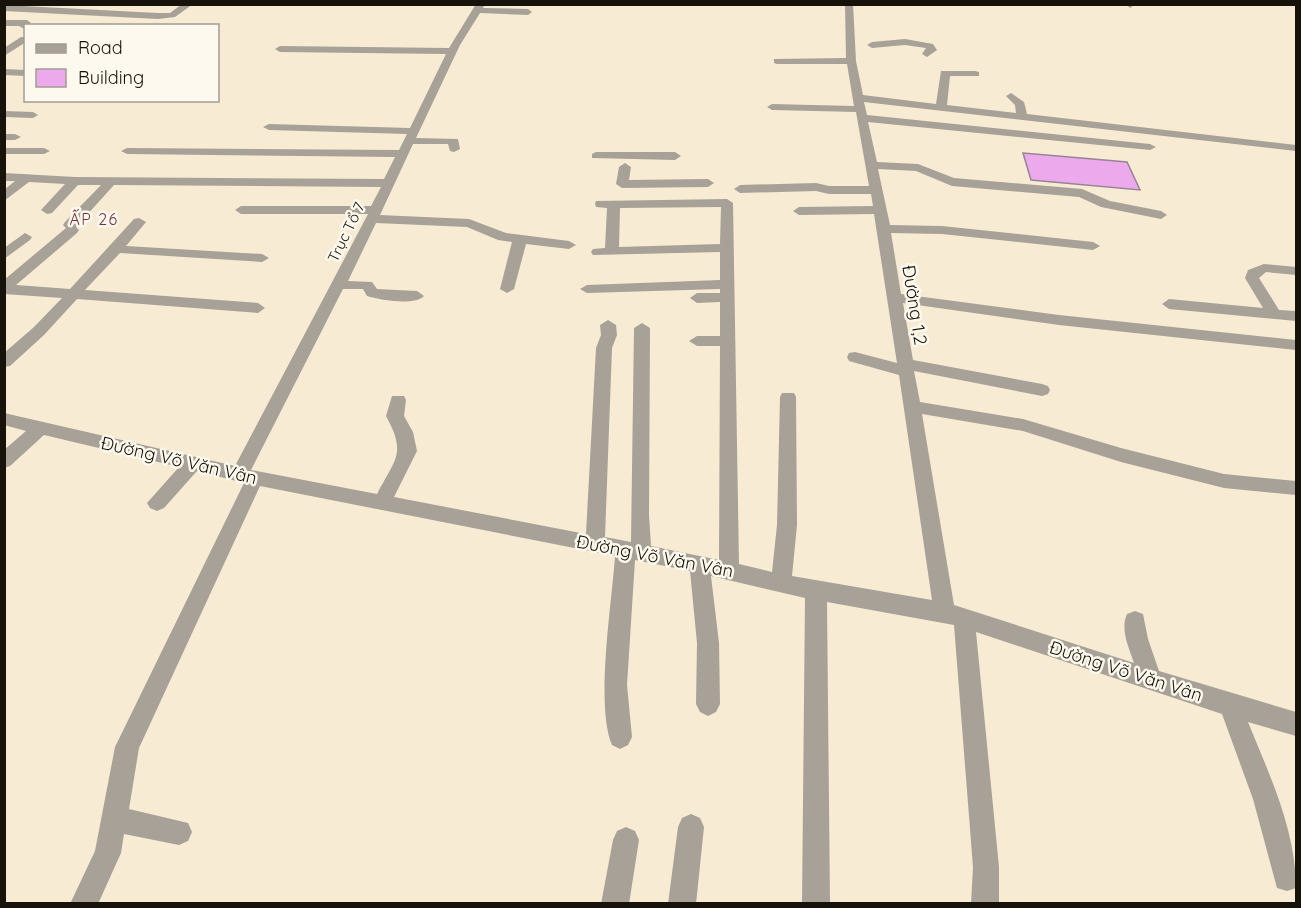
<svg xmlns="http://www.w3.org/2000/svg" width="1301" height="908" font-family="Quicksand,sans-serif">
	<rect width="100%" height="100%" fill="#f8ebd3"/>
	<path fill="#ecaaec" stroke="#978597" stroke-width="1.5" d="M1023 153 1127 162 1140 190 1031 180Z"/>
	<g fill="none" stroke-linecap="round" stroke-linejoin="round">
		<path fill="#a7a197" fill-rule="evenodd" d="M182 4H193L175 17 158 19 4 11V5L158 13H170Z
			M476 4H485L483 8 528 9 532 12 528 15 480 13 460 45 416 138 458 139 460 149 454 152 450 151 448 144H413L380 215 469 219 506 233 569 241 576 245 569 249 526 244 514 289 507 293 500 289 512 242 498 240 467 227 376 223 348 281 372 282 377 289 417 291 424 296C415 306 380 300 367 296L363 289H343L251 470 377 494C395 459 407 454 386 416L392 396H404L406 400 404 416 413 432 417 451 394 497 586 534 596 348 601 335 600 325 608 320 616 325 617 335 612 348 605 537 631 542 634 328 642 323 650 328 649 515 651 546 719 560 720 346H697L689 341 697 336H720V302L697 303 690 298 697 293H720V289L587 293 580 289 587 285 720 280V252L593 255 591 252 593 249 605 248 607 208 596 207 595 204 596 201 727 199 733 203 739 564 772 572 777 525 780 397 782 393H794L796 397 797 525 792 576 932 600 899 375 849 361 847 357 849 353 855 352 897 363 874 214 799 215 793 211 799 207 873 206 871 194H829L816 191 740 193 734 189 740 185 816 183 829 186H869L856 112 772 110 767 107 772 104 854 106 847 64H777L774 63V59L846 58 845 4H853L856 61 863 95 936 104 941 71H975L979 72V76H950L947 105 1016 113 1015 105 1006 96 1011 93 1024 102 1027 114 1296 145V151L864 102 867 115 1150 144 1156 147 1150 150 868 122 877 162 918 164 954 178 1082 189 1110 201 1161 211 1167 215 1161 219 1101 207 1079 197 952 186 916 171 878 169 890 225 942 226 1093 242 1100 246 1093 250 942 234 891 233 901 294 1059 315 1296 340V350L1059 325 903 303 913 360 1042 384 1048 386 1050 390 1048 394 1042 396 914 371 920 402 1023 419 1121 448 1224 474 1296 481V495L1224 488 1121 462 1023 431 922 414 954 605 1134 663C1129 648 1120 630 1127 614L1135 611 1143 614 1148 639 1159 671 1296 712V736L1248 722C1269 774 1296 830 1296 888L1287 891 1277 888 1253 799 1222 714 976 632 999 867V904H971L973 867 954 625 827 602 830 904H802L805 598 711 576 719 643 720 704 716 712 708 716 700 712 696 704 697 643 690 571 635 560 627 685 632 737 628 745 620 749 612 745C595 706 612 602 615 556L260 486 139 748 129 809 188 823 192 832 188 841 179 845 124 834 121 853 98 904H70L95 851 115 747 244 483 197 471 164 508 157 511 150 508 147 503 179 467 44 435 10 466 4 468V450L26 431 4 425V413L235 466 368 214H241L235 210 241 206H371L381 187 114 185 76 227 79 230 77 233 16 285 70 289 134 219 139 218 146 222 126 246 262 254 269 258 262 262 120 253 85 290 258 303 265 308 258 313 77 299 44 335 10 366 4 367V353L34 327 62 298 4 294V280L66 228 63 225 65 222 101 185H78L52 213 47 214 41 210 65 184 29 182 4 201V190L15 181H4V173L75 177 384 179 395 157 127 154 121 151 127 148 399 150 407 134 269 130 263 127 269 124 410 128 446 54 280 52 275 49 280 46 449 48ZM721 207 720 244 619 247 620 208Z
			M1126 4H1134V5L1130 8Z
			M4 20H27L31 23 26 26V30L19 26H4Z
			M21 37H26V42L4 56V48Z
			M905 39 933 44 937 50 927 57 922 54 926 48 905 45 872 48 867 45 872 42Z
			M4 69 26 70V76L4 75Z
			M4 111 33 112 38 115 33 118 4 117Z
			M4 134H15L21 137 15 140H4Z
			M4 148H44L50 151 44 154H4Z
			M596 152H675L681 156 675 160 592 158V154Z
			M625 163 631 167 629 180 708 179 714 183 708 187 622 188 616 184 619 167Z
			M25 233 32 237 30 240 4 259V248Z
			M1264 264 1296 267V275L1266 272 1259 278 1279 310 1296 311V321L1169 309 1162 304 1169 299 1263 308 1245 278 1248 270Z
			M691 814 700 818 704 827 696 904H668L678 827 682 818Z
			M626 827 635 831 639 840 629 904H601L613 840 617 831Z"/>
	</g>
	<g text-anchor="middle" dominant-baseline="central" stroke-width="5" stroke-linejoin="round" paint-order="stroke">
		<g font-size="15" fill="#17130a" stroke="#fef9ef">
			<text transform="translate(346 232) rotate(-64)">Trục Tổ 7</text>
		</g>
		<g font-size="16" letter-spacing="1.5" fill="#79323e" stroke="#fef9ef">
			<text x="94" y="219">ẤP 26</text>
		</g>
		<g font-size="18" fill="#17130a" stroke="#fef9ef">
			<text transform="translate(915 305) rotate(81)">Đường 1,2</text>
			<text transform="translate(179 460) rotate(13)">Đường Võ Văn Vân</text>
			<text transform="translate(655 556) rotate(11)">Đường Võ Văn Vân</text>
			<text transform="translate(1126 671) rotate(18)">Đường Võ Văn Vân</text>
		</g>
	</g>
	<rect width="1301" height="908" fill="none" stroke="#17130a" stroke-width="12"/>
	<rect x="24" y="24" width="195" height="78" fill="#fef9ef" stroke="#a29d93" stroke-width="1.5"/>
	<rect x="36" y="44" width="30" height="9" fill="#a7a197" stroke="#a29d93" stroke-width="1.5"/>
	<text x="78" y="54" font-size="18" fill="#17130a">Road</text>
	<rect x="36" y="69" width="30" height="18" fill="#ecaaec" stroke="#a29d93" stroke-width="1.5"/>
	<text x="78" y="84" font-size="18" fill="#17130a">Building</text>
</svg>
